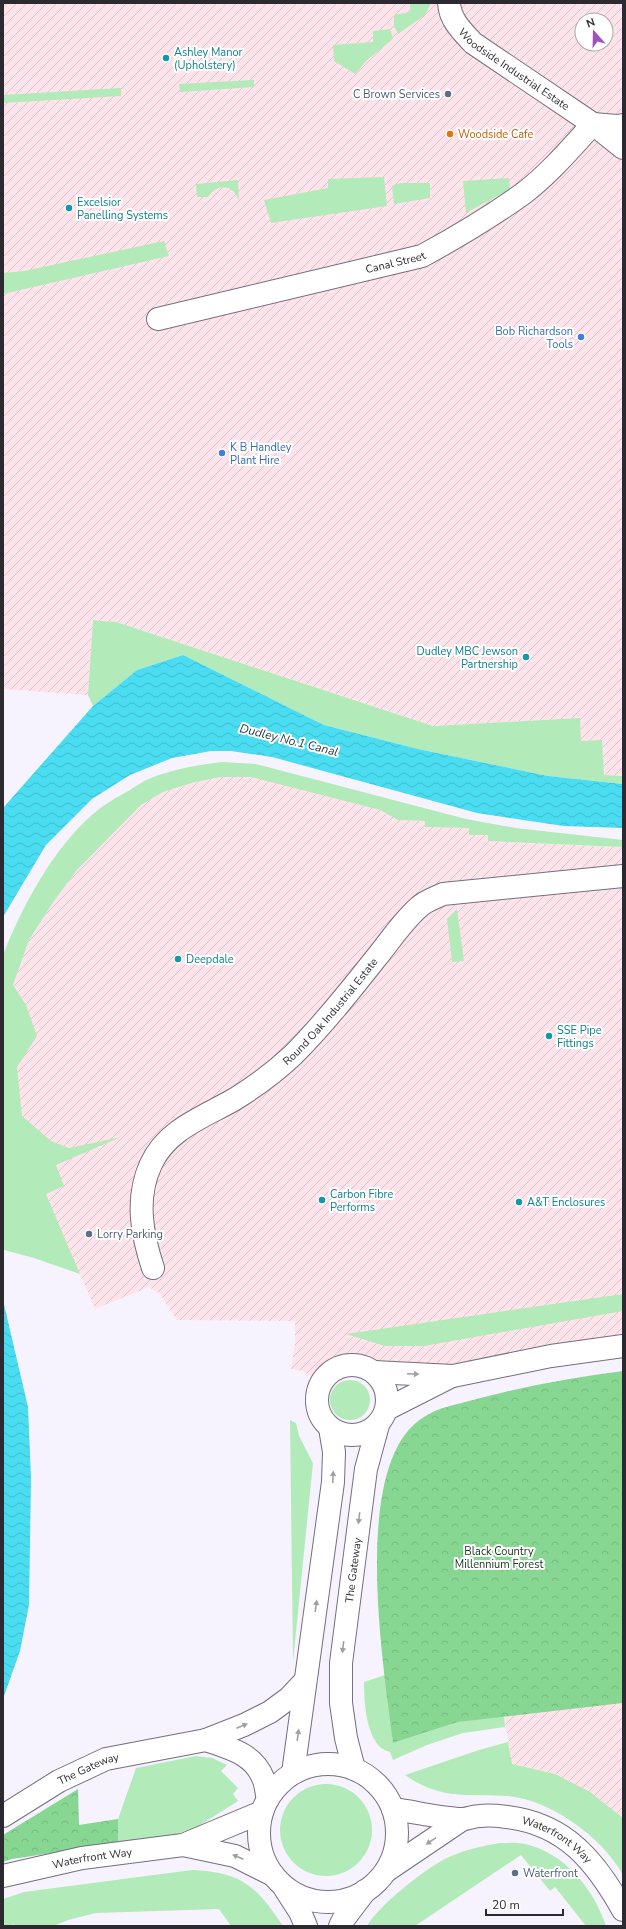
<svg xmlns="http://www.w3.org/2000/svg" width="626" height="1929" font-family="'Nunito Sans',sans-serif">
	<defs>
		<pattern id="industrial-furrows" width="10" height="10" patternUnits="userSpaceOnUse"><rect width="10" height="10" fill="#fee3ea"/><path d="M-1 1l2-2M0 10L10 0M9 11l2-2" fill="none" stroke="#dac3c9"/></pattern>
		<pattern id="forest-crowns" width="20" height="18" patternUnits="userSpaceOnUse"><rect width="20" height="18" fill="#87d792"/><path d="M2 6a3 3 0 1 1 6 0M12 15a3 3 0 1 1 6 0" fill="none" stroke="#75b97e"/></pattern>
		<pattern id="water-waves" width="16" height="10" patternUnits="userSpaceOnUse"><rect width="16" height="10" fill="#4adcf0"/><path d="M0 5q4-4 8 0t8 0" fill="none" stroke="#41bdce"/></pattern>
	</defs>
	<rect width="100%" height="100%" fill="#f7f3fe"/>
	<path fill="url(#industrial-furrows)" fill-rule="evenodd" d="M3 3H623V776L604 775 602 741H581L580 718 433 726 116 622 93 620 88 695 3 689ZM582 20H606V44H582Z
		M221 777H251L276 782 380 810 398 820 426 821 425 827 469 828 488 835V841L623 847V1347L453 1376 347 1365 335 1369 326 1377 321 1383 303 1371 291 1369 295 1343V1321L177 1320 160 1294 149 1287 95 1309 80 1274 34 1258 11 1184 13 985 29 940 54 901 77 870 141 805 163 792 195 782Z
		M623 1703V1818L555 1774 512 1764 504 1716Z"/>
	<path fill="#b3eab9" d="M410 3H431L425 15 398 34 394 26V15L410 12Z
		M390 29 393 39 367 60 355 74 334 61 333 45 373 42V31Z
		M254 80V87L180 92 179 84Z
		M121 88V96L3 103V95Z
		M384 177 387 206 271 223 264 200 328 188V179Z
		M509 178 510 189 466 213 463 181Z
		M238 180 239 201C234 184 217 183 208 197H197L196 184Z
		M400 183H430V198L394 204 392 186Z
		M164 241 169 256 3 294V273L24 271Z
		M93 620 116 622 433 726 580 718 581 741 602 740 604 775 623 776V784L548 776 418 749 324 725 183 655 137 670 93 706 88 695Z
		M222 762 256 764 466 819 516 828 623 840V847L488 841V835H469V828L425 827V821L398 820 380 810 251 777H221L195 782 163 792 141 805 77 870 54 901 29 940 13 985 26 1005 37 1036 17 1067 22 1116 51 1141 69 1148 121 1137 56 1165 64 1186 46 1194 80 1274 34 1258 4 1250 3 955C22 907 52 850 92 815 103 805 117 797 130 790 136 786 143 781 151 778 174 769 197 765 222 762Z
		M457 909 464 961 452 962 447 919Z
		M623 1294V1311L424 1346H385L346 1334Z
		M330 1400a20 20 0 1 1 40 0a20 20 0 1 1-40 0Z
		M290 1420 296 1423 299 1436 313 1463 293 1662Z
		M385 1675 393 1743 458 1722 504 1716 505 1727 463 1733 427 1745 393 1760 390 1752C366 1747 364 1702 364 1682Z
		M508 1742 512 1764 555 1774 590 1792 623 1818V1875C603 1838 551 1800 508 1796 468 1794 440 1800 405 1775L479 1750Z
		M196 1756 212 1758 227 1765 221 1771 238 1788 233 1794 238 1801 197 1827 167 1837 118 1843V1819L136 1768Z
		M280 1830a46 46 0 1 1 92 0a46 46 0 1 1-92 0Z
		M500 1843C508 1843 517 1842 525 1844 565 1853 594 1889 606 1926H586L555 1887 550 1891 521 1855 415 1926H367C377 1907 427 1867 447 1858 463 1850 482 1846 500 1843Z
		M192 1870C242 1872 256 1886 283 1926H231L219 1909 96 1913 68 1920 54 1926H15L13 1924 11 1926H3V1899L24 1892Z"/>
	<path fill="url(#forest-crowns)" d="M623 1371V1703L458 1722 393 1743C384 1669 349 1462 424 1417 437 1408 454 1405 469 1401 519 1387 571 1378 623 1371Z
		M78 1789 79 1825 118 1819V1843L12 1859 3 1862V1835Z"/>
	<path fill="url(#water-waves)" d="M183 655 324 725 418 749 548 776 623 784V828L564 826 477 813 272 757 231 751H211L172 758 130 775 92 799 46 845 3 917V808L93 706 137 670Z
		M3 1300 28 1407 31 1478 29 1605 20 1651 3 1699Z"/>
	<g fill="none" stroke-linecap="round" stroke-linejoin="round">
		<defs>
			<g id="minor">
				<path id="s1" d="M449 3C450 20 462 31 473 43L593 124 623 148"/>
				<path d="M593 124 617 126 623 125"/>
				<path id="s2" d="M158 319 422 256C457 237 492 216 524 193 550 173 571 148 593 124"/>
				<path id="s3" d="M153 1268C142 1235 135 1198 151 1164 167 1129 204 1117 235 1099 256 1086 276 1071 293 1055 323 1025 350 991 376 958 390 941 402 922 419 907 425 901 435 898 443 894L623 876"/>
				<circle cx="352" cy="1400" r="35"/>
				<path d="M374 1372 453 1376 551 1356 623 1346"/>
				<path d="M387 1409 452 1376"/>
				<path d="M206 1740C228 1748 253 1753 263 1778 266 1784 266 1792 268 1799"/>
				<circle cx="328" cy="1833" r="69"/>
				<path id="s4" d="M354 1769 346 1738 341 1703V1663L366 1469 378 1425"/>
				<path d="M293 1773 333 1482 334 1452 330 1428"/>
				<path id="s5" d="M393 1809C416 1812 439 1818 462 1819 468 1819 474 1816 480 1816 489 1815 499 1816 507 1817 566 1824 596 1862 623 1910"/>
				<path id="s6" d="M3 1816 59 1781 106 1759 206 1740 244 1725 270 1712 289 1698 305 1681"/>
				<path d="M183 1845 235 1856 273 1875"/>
				<path d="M386 1871 463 1819"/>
				<path id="s7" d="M3 1876 82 1858 183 1845 262 1812"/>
				<path d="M284 1887 300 1912 306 1926"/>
				<path d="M340 1926 343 1920 365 1891"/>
			</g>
		</defs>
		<use href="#minor" stroke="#746e7e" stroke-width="24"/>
		<use href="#minor" stroke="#fff" stroke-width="22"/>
	</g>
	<defs><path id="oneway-solid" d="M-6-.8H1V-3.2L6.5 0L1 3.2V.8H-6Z"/></defs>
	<g fill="#a09fa2">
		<use href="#oneway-solid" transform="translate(413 1374) rotate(2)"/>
		<use href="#oneway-solid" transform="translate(333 1477) rotate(-87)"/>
		<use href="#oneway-solid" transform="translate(359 1518) rotate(97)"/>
		<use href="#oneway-solid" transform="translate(316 1606) rotate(-82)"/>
		<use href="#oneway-solid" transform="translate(343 1647) rotate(97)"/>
		<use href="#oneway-solid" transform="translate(242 1726) rotate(-23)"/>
		<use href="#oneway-solid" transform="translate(298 1735) rotate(-82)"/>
		<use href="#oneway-solid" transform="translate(431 1841) rotate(146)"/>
		<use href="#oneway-solid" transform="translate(238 1857) rotate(-157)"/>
	</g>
	<g fill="#0f9aa8" stroke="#fff" stroke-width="1.5">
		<circle cx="166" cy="58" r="4"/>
		<circle cx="69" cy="208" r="4"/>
		<circle cx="526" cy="657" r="4"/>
		<circle cx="178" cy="959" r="4"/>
		<circle cx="549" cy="1036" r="4"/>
		<circle cx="322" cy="1200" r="4"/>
		<circle cx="519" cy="1202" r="4"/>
	</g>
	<g fill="#5c6f8a" stroke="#fff" stroke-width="1.5">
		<circle cx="448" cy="94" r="4"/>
		<circle cx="89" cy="1234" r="4"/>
		<circle cx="515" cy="1873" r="4"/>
	</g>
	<circle fill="#e8710a" stroke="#fff" stroke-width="1.5" cx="450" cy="134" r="4"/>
	<g fill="#3f7fe0" stroke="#fff" stroke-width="1.5">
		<circle cx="581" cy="337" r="4"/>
		<circle cx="222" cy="453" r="4"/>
	</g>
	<g text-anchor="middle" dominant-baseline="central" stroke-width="4" stroke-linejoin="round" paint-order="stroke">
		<g font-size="11" fill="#0d838f" stroke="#fff" text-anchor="start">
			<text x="174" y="52">Ashley Manor<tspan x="174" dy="13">(Upholstery)</tspan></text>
			<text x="77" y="202">Excelsior<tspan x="77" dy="13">Panelling Systems</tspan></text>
			<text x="518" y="651" text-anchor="end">Dudley MBC Jewson<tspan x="518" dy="13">Partnership</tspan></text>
			<text x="186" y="959">Deepdale</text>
			<text x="557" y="1030">SSE Pipe<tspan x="557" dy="13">Fittings</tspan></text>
			<text x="330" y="1194">Carbon Fibre<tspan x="330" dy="13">Performs</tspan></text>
			<text x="527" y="1202">A&amp;T Enclosures</text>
		</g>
		<g font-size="11" fill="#2c2a30" stroke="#fff">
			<text stroke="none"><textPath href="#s1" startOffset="96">Woodside Industrial Estate</textPath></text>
			<text stroke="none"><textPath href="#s2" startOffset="244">Canal Street</textPath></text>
			<text stroke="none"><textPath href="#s3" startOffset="345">Round Oak Industrial Estate</textPath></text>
			<text stroke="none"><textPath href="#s4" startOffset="201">The Gateway</textPath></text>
			<text stroke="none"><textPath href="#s6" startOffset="98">The Gateway</textPath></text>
			<text stroke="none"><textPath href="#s5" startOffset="171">Waterfront Way</textPath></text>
			<text stroke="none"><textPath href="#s7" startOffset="91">Waterfront Way</textPath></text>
		</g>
		<g font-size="11" fill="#4e5e75" stroke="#fff" text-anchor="start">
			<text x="440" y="94" text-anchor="end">C Brown Services</text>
			<text x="97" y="1234">Lorry Parking</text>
			<text x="523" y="1873">Waterfront</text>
		</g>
		<g font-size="11" fill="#c56008" stroke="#fff" text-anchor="start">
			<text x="458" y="134">Woodside Cafe</text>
		</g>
		<g font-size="11" fill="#366cbe" stroke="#fff" text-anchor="end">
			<text x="573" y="331">Bob Richardson<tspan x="573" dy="13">Tools</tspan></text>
			<text x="230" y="447" text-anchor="start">K B Handley<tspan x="230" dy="13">Plant Hire</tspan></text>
		</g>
		<g font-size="11" fill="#16371c" stroke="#fff">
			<text x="499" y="1551">Black Country<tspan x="499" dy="13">Millennium Forest</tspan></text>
		</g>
		<g font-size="12" font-style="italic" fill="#253d41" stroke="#fff">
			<text transform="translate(289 740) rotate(14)">Dudley No.1 Canal</text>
		</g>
	</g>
	<rect width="626" height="1929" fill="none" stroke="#2c2a30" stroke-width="8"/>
	<g transform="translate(594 32) rotate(340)"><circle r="19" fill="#ffffff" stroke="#abaaac"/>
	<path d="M0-3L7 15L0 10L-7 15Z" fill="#9f51c2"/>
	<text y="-6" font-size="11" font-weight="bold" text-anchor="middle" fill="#2c2a30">N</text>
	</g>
	<path d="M486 1909v6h77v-6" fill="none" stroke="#2c2a30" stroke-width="2"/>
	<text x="492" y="1909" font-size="12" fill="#2c2a30" stroke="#ffffff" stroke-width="3" paint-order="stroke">20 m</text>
</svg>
